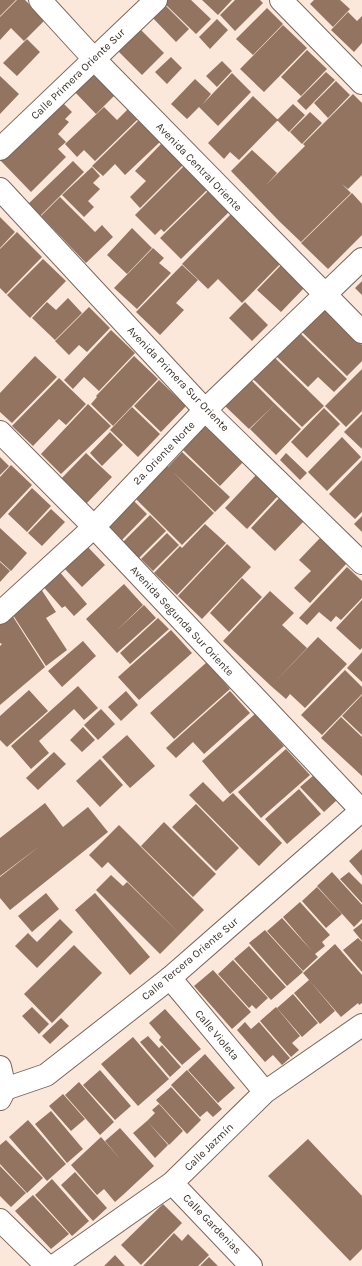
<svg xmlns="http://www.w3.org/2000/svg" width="362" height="1266" font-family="Karla,sans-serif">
	<rect width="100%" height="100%" fill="#fbe8da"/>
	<path fill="#927460" d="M0 0H16L0 16Z
		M17 0H25L45 20 24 41 11 28 0 40V17Z
		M160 0 189 29 176 42 148 13Z
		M161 0H191L211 19 196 34Z
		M202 0H232L218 15Z
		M235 0H260L263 3 235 31 220 15Z
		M314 0H340L350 9 333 27 310 4Z
		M267 8 283 24 253 55 236 39Z
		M348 12 357 21 362 16V43L354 52 331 30Z
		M217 19 228 30 210 49 199 37Z
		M283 25 307 48 264 92 240 69Z
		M138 27 164 53 142 75 116 49Z
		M27 39 40 52 17 76 3 63Z
		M307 50 327 69 301 96 281 77Z
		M171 57 182 68 167 84 155 72Z
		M222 61 232 71 217 87 206 76Z
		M92 70 116 94 96 114 72 89Z
		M326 72 335 80 306 110 297 101Z
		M232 73 251 92 218 126 199 107 187 119 171 104 195 79 211 94 202 105Z
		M0 76 19 94 0 114Z
		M336 81 350 95 328 118 314 103Z
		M353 94 362 103V175L348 189 342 184 351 193 301 242 279 221 330 171 279 221 231 171 252 150 277 173 266 185 305 146 303 144Z
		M253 96 278 120 239 160 230 152 224 159 208 143Z
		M62 102 72 112 65 119 69 122 58 134 66 142 58 149 66 157 31 192 0 160 34 126Z
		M293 104 305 115 289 132 277 120Z
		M104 107 117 120 128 109 138 119 95 161 84 150 77 157 65 144Z
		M310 112 322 123 302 144 290 132Z
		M139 120 161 141 125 175 115 164 103 176 92 166Z
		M162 143 184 164 140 208 130 197 146 181 135 171Z
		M73 161 84 172 38 218 26 206Z
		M185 165 208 189 164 232 161 229 155 235 135 215Z
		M92 167 100 176 93 183 100 189 88 201 94 207 84 217 62 195Z
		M210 189 231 210 181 259 160 238Z
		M352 193 362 204V235L328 269 301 243Z
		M60 197 95 232 102 225 113 237 86 263 41 216Z
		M232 213 282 262 242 303 218 279 208 289 182 264Z
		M0 217 15 232 0 248Z
		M132 228 152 248 127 274 107 255Z
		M17 232 42 257 6 294 0 288V249Z
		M153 248 164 258 159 263 171 273 137 309 114 288Z
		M43 259 66 281 30 318 7 295Z
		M282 264 305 287 281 312 257 290Z
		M182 265 198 280 176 303 184 310 160 335 136 312Z
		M362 281V295L355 288Z
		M68 298 82 313 55 340 32 318 47 302 56 310Z
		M245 302 268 325 252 341 229 318Z
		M89 307 110 328 87 352 79 345 69 355 55 341Z
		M326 308 362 345V361L347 376 302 332Z
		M111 330 135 353 99 391 84 377 73 389 64 380Z
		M299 332 347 379 334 392 318 377 308 387 276 356Z
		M35 356 57 377 12 423 0 412V393Z
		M134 356 158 379 113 426 91 404 97 397 96 396Z
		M274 357 324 406 302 427 253 379Z
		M362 369V411L346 427 325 406Z
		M59 378 86 404 66 425 59 419 33 446 12 426Z
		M159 380 186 406 161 432 134 406Z
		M251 380 275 404 249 429 225 406Z
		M88 404 111 426 61 474 41 454Z
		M275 404 301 429 276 455 250 429Z
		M132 407 160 434 138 457 110 430Z
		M324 408 340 424 307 458 291 442Z
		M362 414V449L344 432Z
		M207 424 245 460 220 486 183 450Z
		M110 432 123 445 102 466 90 453Z
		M342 437 361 457 327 491 308 472Z
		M182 452 230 497 215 512 173 472 214 513 182 545 134 497 166 465 168 467Z
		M86 453 112 477 86 504 60 480Z
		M286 453 307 473 300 480 280 460Z
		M0 457 9 466 0 475Z
		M362 460V512L355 519 329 494Z
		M11 465 32 485 0 519V477Z
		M256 475 278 496 247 529 225 508Z
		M32 488 51 506 27 532 8 514Z
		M130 497 147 514 122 540 104 523Z
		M279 498 304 521 275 551 251 528Z
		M51 509 65 522 42 546 28 533Z
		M150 515 166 531 139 558 123 542Z
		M362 516V532L354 524Z
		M205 524 226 543 177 595 154 573 180 546 182 548Z
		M0 528 27 553 11 571 0 561Z
		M167 533 179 545 153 571 141 559Z
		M320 538 347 563 310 603 294 588 311 571 299 560Z
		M85 544 105 565 82 587 62 566Z
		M227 544 251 567 202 619 178 596Z
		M0 562 10 571 0 582Z
		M347 567 362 581V598L341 620 336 616 331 622 319 612 307 625 299 618Z
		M58 570 87 604 74 616 65 606 62 608 41 584Z
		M242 578 262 597 229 632 210 613Z
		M124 584 143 605 115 632 144 605 156 618 117 653 86 619Z
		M39 586 56 612 46 618 67 650 46 666 11 612Z
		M270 591 294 613 282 625 307 648 271 686 223 641Z
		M362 600V648L360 650 336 628Z
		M10 612 45 667 0 705V646L2 644 0 643V623Z
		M158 618 169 629 130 664 120 653Z
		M171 630 192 653 139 700 118 677Z
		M318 637 347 664 305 708 290 694 286 699 271 686Z
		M83 641 96 656 62 687 48 671Z
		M362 652V682L347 668Z
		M207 662 230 689 174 739 150 713Z
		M345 670 362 687V694L322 735 301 715Z
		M78 686 98 708 84 720 74 709 39 741 49 753 31 769 11 746Z
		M29 690 48 711 7 747 0 740V716Z
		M126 691 138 705 121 721 108 707Z
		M230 691 250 713 204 754 193 742 176 758 166 748Z
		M362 695V735L342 716Z
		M101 709 115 724 98 740 84 725Z
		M255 714 284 746 230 794 202 761Z
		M341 717 362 737V776L321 738Z
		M83 727 95 740 82 752 70 740Z
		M127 735 155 766 130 788 102 757Z
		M286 749 310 775 261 818 238 792Z
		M54 752 66 764 38 790 26 778Z
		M100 759 123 785 100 807 76 781Z
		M314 775 337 800 324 812 300 787Z
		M203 782 223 802 233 793 282 843 259 866 189 795Z
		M299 789 321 814 287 844 265 819Z
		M45 803 63 827 88 807 108 832 10 910 0 898V877L41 845 0 876V838Z
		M196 804 239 848 216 871 172 827Z
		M164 822 216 874 193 897 141 846Z
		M119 825 204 910 180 934 108 862 102 868 89 855Z
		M362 849V876L349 861Z
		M332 872 362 905V919L354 927 317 886Z
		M349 872 362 885V903L340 879Z
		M111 875 123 886 127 882 180 934 160 954 96 890Z
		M317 887 342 914 326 928 302 901Z
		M46 893 59 909 32 932 18 916Z
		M95 893 150 957 130 975 75 910Z
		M300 902 330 935 322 942 325 946 315 954 318 957 303 971 267 931 282 918 312 951 283 917Z
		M60 919 73 932 37 968 15 946 28 933 37 942Z
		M362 923V941L353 930Z
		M265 930 303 972 287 986 249 943Z
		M358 938 362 942V972L343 950Z
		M335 944 362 975V1003L359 1005 358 1003 341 1017 303 973Z
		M74 945 102 973 52 1023 24 994Z
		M249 946 286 987 271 1000 234 959Z
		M233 960 268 998 256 1009 252 1005 249 1008 218 974Z
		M213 970 251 1012 232 1029 194 986Z
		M309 980 335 1011 320 1024 294 993Z
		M293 994 318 1023 302 1037 277 1008Z
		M32 1007 49 1024 39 1034 22 1016Z
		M276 1007 300 1036 292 1043 299 1050 291 1057 260 1021Z
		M165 1009 201 1049 182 1065 159 1040 161 1037 149 1023Z
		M61 1018 69 1026 50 1044 42 1036Z
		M245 1022 251 1029 259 1022 290 1058 282 1065 273 1055 265 1062 237 1030Z
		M148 1036 159 1048 162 1045 181 1067 170 1077 140 1042Z
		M133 1037 169 1079 138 1106 101 1064Z
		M205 1054 235 1088 218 1103 188 1070Z
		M100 1070 131 1106 115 1120 83 1085Z
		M187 1070 222 1109 213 1117 207 1111 200 1117 171 1085Z
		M79 1082 114 1122 100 1135 65 1095Z
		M171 1087 201 1120 187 1134 156 1100Z
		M63 1094 85 1119 71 1131 49 1106Z
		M159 1104 183 1131 169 1145 147 1121 155 1113 152 1110Z
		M51 1111 83 1149 67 1163 35 1124Z
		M28 1120 66 1164 47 1181 9 1137Z
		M147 1121 168 1145 155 1158 133 1133Z
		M120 1128 154 1166 124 1194 107 1175 124 1194 115 1202 104 1189 97 1195 71 1165 101 1137 121 1160 105 1141Z
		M308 1139 362 1196V1249L350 1261 268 1176Z
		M6 1140 43 1178 27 1193 0 1164V1145Z
		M0 1166 26 1193 11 1207 0 1196Z
		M75 1172 107 1208 93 1221 61 1185Z
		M52 1179 89 1221 72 1236 35 1195Z
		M33 1195 69 1234 51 1249 15 1211Z
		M163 1204 182 1223 141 1265 121 1245Z
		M174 1233 182 1241 188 1234 209 1255 198 1266H143Z
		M115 1255 125 1266H104Z
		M209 1257 218 1266H200Z"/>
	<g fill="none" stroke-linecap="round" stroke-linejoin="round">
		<defs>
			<path id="street" d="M40 0 94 59 362 332
				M281 0 362 83
				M0 149 156 0
				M0 189 205 410 362 563
				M0 432 94 527 362 811
				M0 613 94 527 205 410 362 259
				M170 978 265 1092
				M172 1183 251 1266
				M0 1220 47 1266
				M54 1266 172 1183 265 1092 362 1025"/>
			<path id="secondary" d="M0 1067 5 1089 0 1099
				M5 1089 46 1075 170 978 362 810"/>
		</defs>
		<use href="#street" stroke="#78675b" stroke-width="24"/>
		<use href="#secondary" stroke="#78675b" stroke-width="24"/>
		<use href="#street" stroke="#fff" stroke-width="22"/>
		<use href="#secondary" stroke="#fff" stroke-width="22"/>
	</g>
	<g text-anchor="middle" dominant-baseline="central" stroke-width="4" stroke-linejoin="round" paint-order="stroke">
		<g font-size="11" fill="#39322c" stroke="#fff">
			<text transform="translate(78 74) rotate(-44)">Calle Primera Oriente Sur</text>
			<text transform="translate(199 167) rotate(46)">Avenida Central Oriente</text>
			<text transform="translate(178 379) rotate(46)">Avenida Primera Sur Oriente</text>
			<text transform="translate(164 453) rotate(-46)">2a. Oriente Norte</text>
			<text transform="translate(182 621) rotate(47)">Avenida Segunda Sur Oriente</text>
			<text transform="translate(190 959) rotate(-40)">Calle Tercera Oriente Sur</text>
			<text transform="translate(217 1035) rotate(50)">Calle Violeta</text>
			<text transform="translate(209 1147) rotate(-44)">Calle Jazmín</text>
			<text transform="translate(212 1224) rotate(46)">Calle Gardenias</text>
		</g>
	</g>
</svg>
